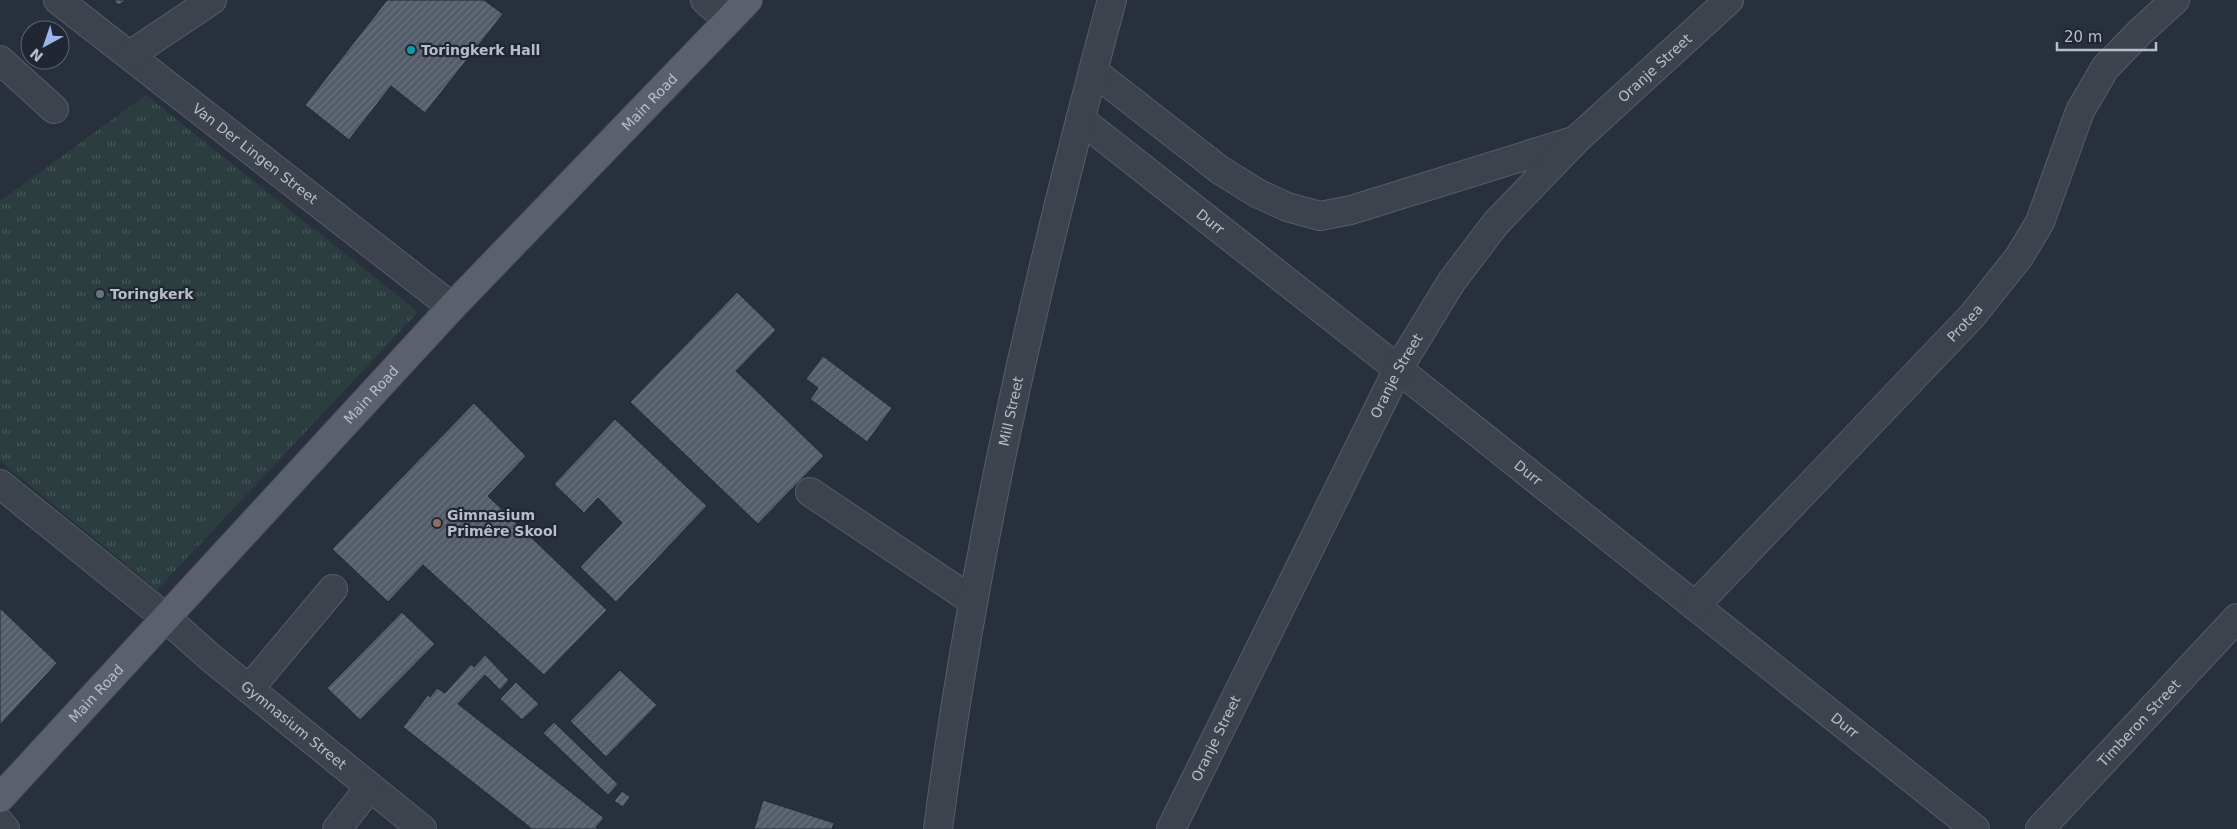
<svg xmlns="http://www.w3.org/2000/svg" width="2237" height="829" font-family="'DejaVu Sans',sans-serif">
	<defs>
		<pattern id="grass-tufts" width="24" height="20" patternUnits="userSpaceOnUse" patternTransform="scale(1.25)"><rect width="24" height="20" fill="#2b3d3f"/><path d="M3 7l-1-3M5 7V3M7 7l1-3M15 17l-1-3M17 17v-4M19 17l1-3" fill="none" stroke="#485759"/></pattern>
		<pattern id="building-hatch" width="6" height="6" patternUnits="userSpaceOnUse" patternTransform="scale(1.25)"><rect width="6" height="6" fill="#545c6a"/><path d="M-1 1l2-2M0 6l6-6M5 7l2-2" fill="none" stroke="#6a727e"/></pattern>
	</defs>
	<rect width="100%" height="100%" fill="#28303d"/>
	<path fill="url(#grass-tufts)" d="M146 95 418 312 157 590 0 461V201Z"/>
	<path fill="url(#building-hatch)" stroke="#232934" d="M113 0H126L119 5Z
		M387 0H484L503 14 425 113 391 86 349 140 305 105Z
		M737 292 776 330 736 371 824 456 758 524 630 402Z
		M823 356 892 408 867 442 810 399 818 388 806 379Z
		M474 403 526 456 488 496 607 610 544 675 423 565 388 602 332 549Z
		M615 419 707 506 616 602 580 567 622 523 598 498 584 513 554 484Z
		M0 608 57 663 0 725Z
		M402 612 435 644 360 720 327 688Z
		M485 655 509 680 500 690 485 675 458 704 604 818 596 827 598 829H532L403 727 428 695 430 697 437 688 445 693 471 664 474 667Z
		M620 670 657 705 606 757 570 721Z
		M516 682 539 704 522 720 500 699Z
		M554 722 618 784 608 795 543 733Z
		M622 791 630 797 623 807 614 801Z
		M763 800 834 823 832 829H754Z"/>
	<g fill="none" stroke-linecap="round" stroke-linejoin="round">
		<defs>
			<g id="minor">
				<path id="s1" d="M58 0 452 307"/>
				<path d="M705 0 728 20"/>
				<path d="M130 55 212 0"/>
				<path d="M0 60 54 109"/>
				<path d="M1093 71 1220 170 1257 193 1287 207 1320 216 1351 210 1573 141"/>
				<path id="s2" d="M1080 119 1398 369 1975 829"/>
				<path id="s3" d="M0 484 166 618 211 658 422 829"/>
				<path d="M810 492 973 601"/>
				<path id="s4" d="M1695 606 1972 316 2019 257 2040 222 2080 111 2105 68 2140 32 2175 0"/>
				<path d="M249 689 333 589"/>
				<path d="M0 823 5 829"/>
				<path d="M337 829 370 787"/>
				<path id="s5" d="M938 829C974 549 1038 273 1112 0"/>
				<path id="s6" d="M1171 829 1398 369 1452 281 1496 223 1577 139 1729 0"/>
				<path id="s7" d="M2040 829 2237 618"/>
			</g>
			<g id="major">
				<path id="s8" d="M0 798 452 307 748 0"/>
			</g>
		</defs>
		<use href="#minor" stroke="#575d68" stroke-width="30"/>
		<use href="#major" stroke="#454b56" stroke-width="30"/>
		<use href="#minor" stroke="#3c434d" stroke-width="28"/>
		<use href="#major" stroke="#5a616d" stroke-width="28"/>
	</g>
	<circle fill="#0f9aa8" stroke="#212732" stroke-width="2" cx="411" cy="50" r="5"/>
	<circle fill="#6b7280" stroke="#212732" stroke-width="2" cx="100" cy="294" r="5"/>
	<circle fill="#8d6e63" stroke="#212732" stroke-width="2" cx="437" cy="523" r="5"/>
	<g text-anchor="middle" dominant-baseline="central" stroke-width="4.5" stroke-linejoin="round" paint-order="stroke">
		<g font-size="14" font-weight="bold" fill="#b8bec8" stroke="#212732" text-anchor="start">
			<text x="421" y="50">Toringkerk Hall</text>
			<text x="110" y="294">Toringkerk</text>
			<text x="447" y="515">Gimnasium<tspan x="447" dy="16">Primêre Skool</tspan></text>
		</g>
		<g font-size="14" fill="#b8bec8" stroke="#212732">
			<text stroke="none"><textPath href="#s6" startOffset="911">Oranje Street</textPath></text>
			<text stroke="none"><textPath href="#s8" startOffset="952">Main Road</textPath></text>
			<text stroke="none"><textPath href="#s1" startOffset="250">Van Der Lingen Street</textPath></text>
			<text stroke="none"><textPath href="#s2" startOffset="166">Durr</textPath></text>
			<text stroke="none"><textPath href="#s4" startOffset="391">Protea</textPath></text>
			<text stroke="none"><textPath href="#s6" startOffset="506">Oranje Street</textPath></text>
			<text stroke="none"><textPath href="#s8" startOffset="548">Main Road</textPath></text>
			<text stroke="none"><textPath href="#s5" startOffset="424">Mill Street</textPath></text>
			<text stroke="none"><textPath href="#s2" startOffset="571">Durr</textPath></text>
			<text stroke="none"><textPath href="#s8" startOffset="142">Main Road</textPath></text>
			<text stroke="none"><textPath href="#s7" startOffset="145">Timberon Street</textPath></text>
			<text stroke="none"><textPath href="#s3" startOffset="380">Gymnasium Street</textPath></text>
			<text stroke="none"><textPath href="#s2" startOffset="976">Durr</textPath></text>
			<text stroke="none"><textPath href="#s6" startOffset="101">Oranje Street</textPath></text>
		</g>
	</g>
	<g transform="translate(45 45) rotate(220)"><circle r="24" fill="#212732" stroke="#5d636e"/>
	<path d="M0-4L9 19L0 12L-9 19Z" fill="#9ab7eb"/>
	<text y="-8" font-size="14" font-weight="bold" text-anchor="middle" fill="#b8bec8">N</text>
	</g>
	<path d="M2057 42v8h99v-8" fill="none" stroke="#b8bec8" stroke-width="2.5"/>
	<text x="2064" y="42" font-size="15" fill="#b8bec8" stroke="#212732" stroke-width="4" paint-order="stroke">20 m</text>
</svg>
